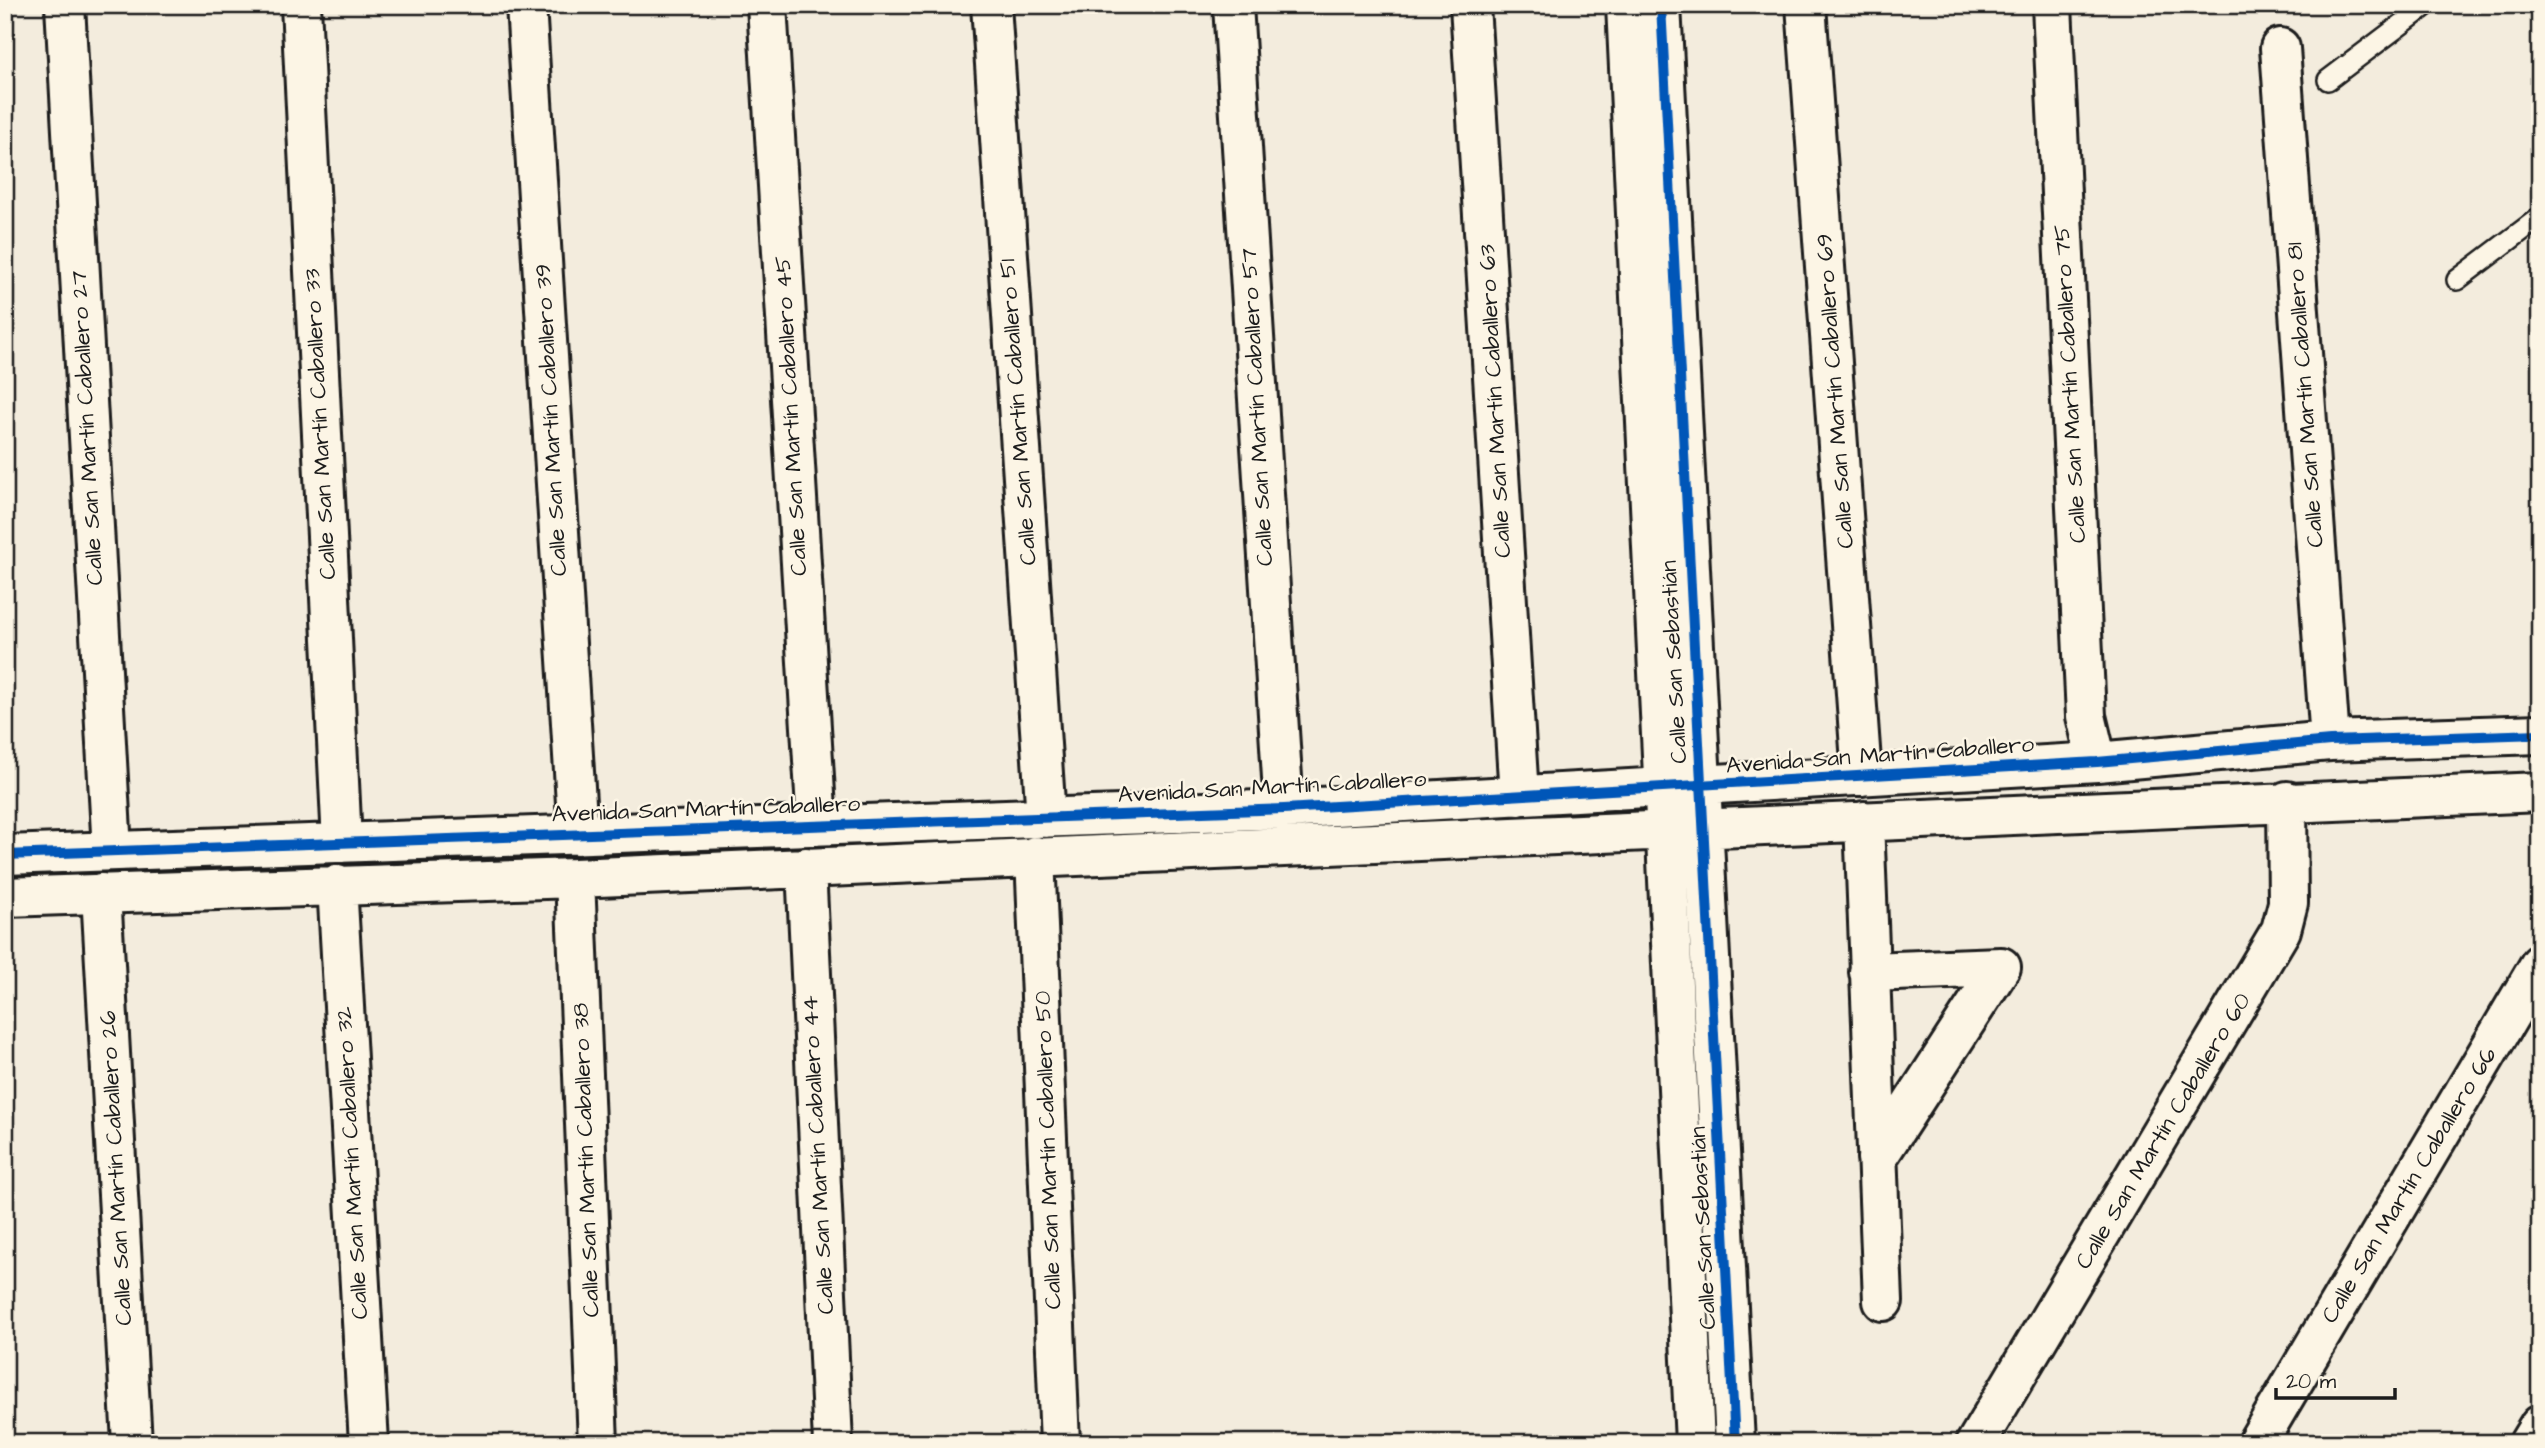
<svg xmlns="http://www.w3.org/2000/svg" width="2545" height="1448" font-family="'Architects Daughter',sans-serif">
	<rect width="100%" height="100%" fill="#f3ecdd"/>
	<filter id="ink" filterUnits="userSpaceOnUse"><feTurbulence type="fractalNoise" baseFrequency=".0143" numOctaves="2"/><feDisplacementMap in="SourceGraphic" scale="14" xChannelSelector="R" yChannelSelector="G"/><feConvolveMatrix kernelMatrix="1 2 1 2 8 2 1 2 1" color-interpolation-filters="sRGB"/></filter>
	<g filter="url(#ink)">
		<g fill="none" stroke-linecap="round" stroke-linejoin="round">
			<defs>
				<path id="service" d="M2328 80 2427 5
					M2457 280 2540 217"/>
				<path id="minor" d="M65 5 112 851
					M301 5 342 843
					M526 5 578 835
					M767 5 817 826
					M991 5 1046 818
					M1233 5 1284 809
					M1470 5 1519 796
					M1626 5 1695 1443
					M1661 5 1735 1443
					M1806 5 1862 776
					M2052 5 2086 716 2097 762
					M2280 48 2330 741
					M1864 821 1883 1301
					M5 855 1284 809 2097 762 2330 741 2540 734
					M1035 856 1060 1443
					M806 867 833 1443
					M575 878 598 1443
					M337 884 369 1443
					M101 893 132 1443
					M5 897 575 878 2540 792
					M1869 972 2001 967
					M1877 1158 2001 967
					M1976 1443 2281 930 2288 903 2287 801
					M2257 1443 2540 964
					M2529 1443 2540 1425"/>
			</defs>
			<use href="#service" stroke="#1c1c1c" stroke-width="24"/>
			<use href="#minor" stroke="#1c1c1c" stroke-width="44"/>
			<use href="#service" stroke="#fcf5e5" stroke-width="19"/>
			<use href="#minor" stroke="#fcf5e5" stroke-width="38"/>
			<defs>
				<path id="cycleway" d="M1661 5 1735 1443
					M5 855 1284 809 2097 762 2330 741 2540 734"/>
			</defs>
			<use href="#cycleway" stroke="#fcf5e5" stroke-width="15"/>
			<use href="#cycleway" stroke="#0057b8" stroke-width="10"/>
		</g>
	</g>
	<g text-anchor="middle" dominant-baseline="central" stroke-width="5" stroke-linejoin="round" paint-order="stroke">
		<g font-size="23" fill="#1c1c1c" stroke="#fcf5e5">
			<text transform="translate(2070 384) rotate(-93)">Calle San Martín Caballero 75</text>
			<text transform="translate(1835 391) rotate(-94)">Calle San Martín Caballero 69</text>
			<text transform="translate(2305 395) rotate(-94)">Calle San Martín Caballero 81</text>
			<text transform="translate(1495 401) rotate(-93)">Calle San Martín Caballero 63</text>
			<text transform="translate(1257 407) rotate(-93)">Calle San Martín Caballero 57</text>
			<text transform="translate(1018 412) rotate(-94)">Calle San Martín Caballero 51</text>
			<text transform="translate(791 416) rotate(-93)">Calle San Martín Caballero 45</text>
			<text transform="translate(551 420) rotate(-93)">Calle San Martín Caballero 39</text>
			<text transform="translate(320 424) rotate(-93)">Calle San Martín Caballero 33</text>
			<text transform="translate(87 428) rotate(-93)">Calle San Martín Caballero 27</text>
			<text transform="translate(1674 662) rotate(-93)">Calle San Sebastián</text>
			<text transform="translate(1880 755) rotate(-4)">Avenida San Martín Caballero</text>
			<text transform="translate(1272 787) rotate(-3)">Avenida San Martín Caballero</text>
			<text transform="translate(706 809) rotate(-2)">Avenida San Martín Caballero</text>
			<text transform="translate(2163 1131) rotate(-59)">Calle San Martín Caballero 60</text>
			<text transform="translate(1048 1150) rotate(-92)">Calle San Martín Caballero 50</text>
			<text transform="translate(818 1155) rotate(-93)">Calle San Martín Caballero 44</text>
			<text transform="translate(586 1160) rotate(-92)">Calle San Martín Caballero 38</text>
			<text transform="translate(352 1163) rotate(-93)">Calle San Martín Caballero 32</text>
			<text transform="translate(116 1168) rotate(-93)">Calle San Martín Caballero 26</text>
			<text transform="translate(2409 1185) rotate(-59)">Calle San Martín Caballero 66</text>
			<text transform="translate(1703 1228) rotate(-93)">Calle San Sebastián</text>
		</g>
	</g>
	<rect width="2545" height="1448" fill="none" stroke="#fcf5e5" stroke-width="28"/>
	<rect x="14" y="14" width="2517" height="1420" fill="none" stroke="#1c1c1c" stroke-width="2.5" filter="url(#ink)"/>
	<path d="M2276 1388v10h119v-10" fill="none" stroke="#1c1c1c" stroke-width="3.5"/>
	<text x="2286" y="1388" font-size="21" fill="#1c1c1c" stroke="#fcf5e5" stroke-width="5" paint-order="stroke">20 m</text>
</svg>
